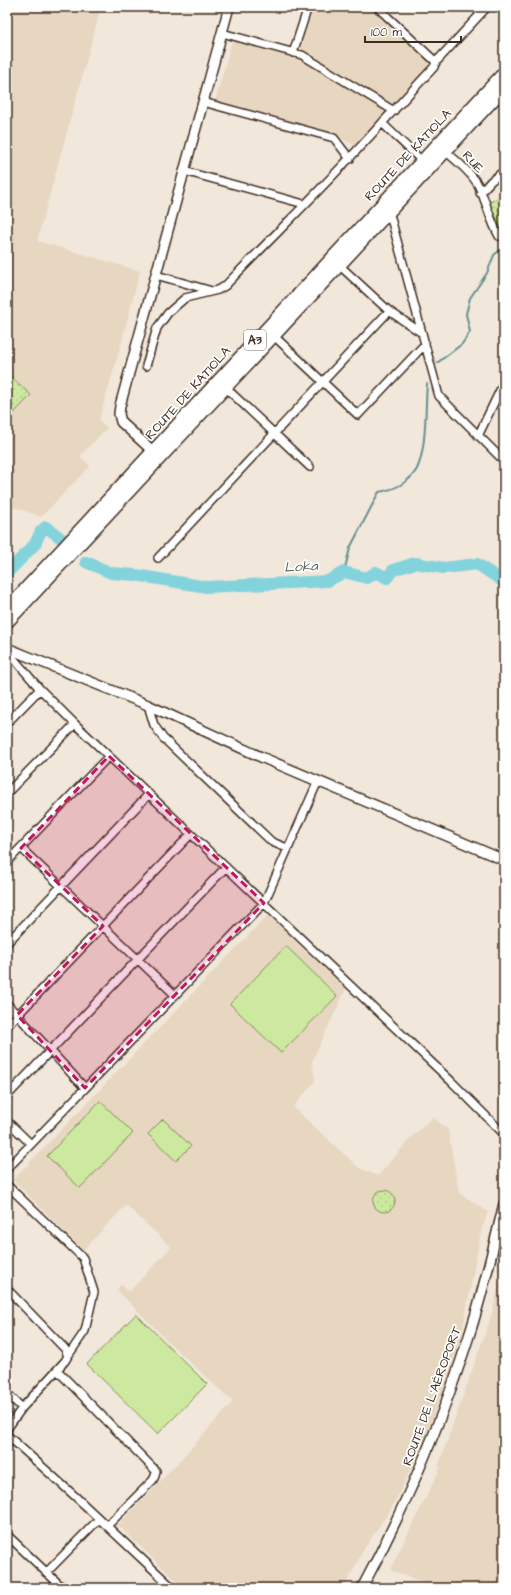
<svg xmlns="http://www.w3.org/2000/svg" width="511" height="1595" font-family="'Architects Daughter',sans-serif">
	<defs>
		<pattern id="grass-dots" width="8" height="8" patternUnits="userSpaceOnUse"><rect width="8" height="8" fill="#cde99f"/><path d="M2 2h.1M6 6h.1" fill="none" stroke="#b1c888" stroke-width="1.8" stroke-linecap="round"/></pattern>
	</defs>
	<rect width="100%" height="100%" fill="#f1e7da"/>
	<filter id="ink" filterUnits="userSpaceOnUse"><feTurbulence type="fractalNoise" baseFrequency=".025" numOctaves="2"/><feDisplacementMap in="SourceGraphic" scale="8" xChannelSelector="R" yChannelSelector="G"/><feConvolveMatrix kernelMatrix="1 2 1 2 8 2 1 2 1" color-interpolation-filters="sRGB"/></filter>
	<g filter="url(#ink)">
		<path fill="#e7d6c0" d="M7 7H101L37 241 140 271 120 348 99 420 107 428 80 456 90 466 41 517 15 507 7 516Z
			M314 7H370L434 65 356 146 335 135 215 102 232 41 297 59Z
			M268 915 346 989 312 1061 315 1081 293 1107 359 1168 378 1176 409 1140 433 1117 448 1130 459 1193 488 1212 481 1231 462 1333 447 1379 423 1444 391 1509 365 1547 344 1588H184L118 1525 171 1470 233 1402 177 1350 117 1290 121 1285 129 1292 171 1247 126 1205 83 1250 13 1180Z
			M504 1265V1588H440L390 1570 441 1467 438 1466 439 1464 492 1314Z"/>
		<path fill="url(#grass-dots)" stroke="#848a5e" d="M504 195V232L488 203Z
			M7 373 31 395 14 413 7 406Z
			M373 1201a11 11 0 1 1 22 0a11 11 0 1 1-22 0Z"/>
		<path fill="#cde99f" stroke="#848a5e" d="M286 946 337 996 281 1053 230 1004Z
			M100 1101 133 1133 80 1188 47 1156Z
			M163 1119 191 1146 176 1161 148 1134Z
			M136 1314 207 1384 158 1434 87 1364Z"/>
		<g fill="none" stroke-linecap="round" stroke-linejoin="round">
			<path stroke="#668f91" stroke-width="2" d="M437 363 462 344 470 332 466 314 470 298 487 273 494 255 504 247
				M344 572 350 548 379 492C393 490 409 483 417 469 427 447 425 408 427 384"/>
			<path stroke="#83d3dd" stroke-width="12" d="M86 562 111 573 135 575 207 587 328 581 344 572 367 578 376 572 387 578 393 570 415 563 444 568 477 564 501 580 504 579
				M7 573 35 544 41 531 46 527 62 539"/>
			<defs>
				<path id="street" d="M377 7 436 62 487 7
					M474 7 481 13
					M222 33 302 55 394 111
					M293 53 308 7
					M203 102 334 138 350 159
					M382 123 434 67 436 62
					M445 151C456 160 469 171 477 183 486 199 489 219 499 236
					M184 171 304 204
					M480 193 491 181 504 171
					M389 211 439 396 504 461
					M339 265 389 311 422 333
					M156 275 212 291
					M274 336 358 415 425 344
					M146 366 157 328 168 313 185 298 218 290 225 286C277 232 332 179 382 123L422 161
					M226 388 310 467
					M478 436 504 382
					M158 558 389 311
					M7 651 40 689 75 724 451 1081 504 1134
					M148 705 154 725 163 738 272 842 287 848
					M7 723 40 689
					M7 793 75 724
					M21 848 175 995
					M7 862 109 756
					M7 943 149 794
					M7 1004 85 1088
					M7 1026 191 834
					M7 1096 226 867
					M7 1121 31 1144
					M7 1169 264 903 318 781
					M7 1185 83 1258 94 1292 85 1331 68 1356
					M7 1289 65 1349 68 1356 65 1361 22 1408 7 1429
					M57 1370 156 1471 155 1476 153 1480 107 1526
					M7 1393 22 1408
					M7 1435 77 1498 173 1588
					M7 1535 63 1588
					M46 1573 99 1519"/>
				<path id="secondary" d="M157 455 121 422 119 414 120 406 229 7
					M7 648 148 705 261 757 504 860
					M362 1588C405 1508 441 1423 469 1336 483 1293 493 1248 504 1204"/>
				<path id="highway" d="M7 609C173 430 338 251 504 73
					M7 622 504 88"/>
			</defs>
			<use href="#street" stroke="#3b2a1e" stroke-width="10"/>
			<use href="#secondary" stroke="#3b2a1e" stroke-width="12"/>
			<use href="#highway" stroke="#3b2a1e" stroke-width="15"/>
			<use href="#street" stroke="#fff" stroke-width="7"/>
			<use href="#secondary" stroke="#fff" stroke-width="9"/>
			<use href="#highway" stroke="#fff" stroke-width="12"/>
		</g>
	</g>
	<path fill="#c2185b" fill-opacity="0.2" stroke="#c2185b" stroke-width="3" stroke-dasharray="8 5" stroke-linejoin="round" d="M109 756 264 903 85 1088 17 1015 103 926 21 848Z"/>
	<g text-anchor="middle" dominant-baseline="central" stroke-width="3.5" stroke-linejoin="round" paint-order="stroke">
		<rect fill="#fff" stroke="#766a62" stroke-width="1" x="244" y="330" width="22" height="20" rx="3"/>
		<g font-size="12" font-weight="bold" fill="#3b2a1e">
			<text x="255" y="340">A3</text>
		</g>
		<g font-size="13" fill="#3b2a1e" stroke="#fff">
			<text transform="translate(408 155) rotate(-47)">ROUTE DE KATIOLA</text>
			<text transform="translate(473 162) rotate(47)">RUE</text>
			<text transform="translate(188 393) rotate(-48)">ROUTE DE KATIOLA</text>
			<text transform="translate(432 1396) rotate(-70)">ROUTE DE L'AÉROPORT</text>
		</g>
		<g font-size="14" font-style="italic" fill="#515d57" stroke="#fff">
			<text transform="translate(301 567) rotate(-3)">Loka</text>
		</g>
	</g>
	<rect width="511" height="1595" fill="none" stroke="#fff" stroke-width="24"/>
	<rect x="12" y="12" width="487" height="1571" fill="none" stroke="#3b2a1e" stroke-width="1.5" filter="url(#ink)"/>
	<path d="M365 36v6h96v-6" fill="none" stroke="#3b2a1e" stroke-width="2"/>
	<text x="371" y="36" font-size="12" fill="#3b2a1e" stroke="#ffffff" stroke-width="3" paint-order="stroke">100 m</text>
</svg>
